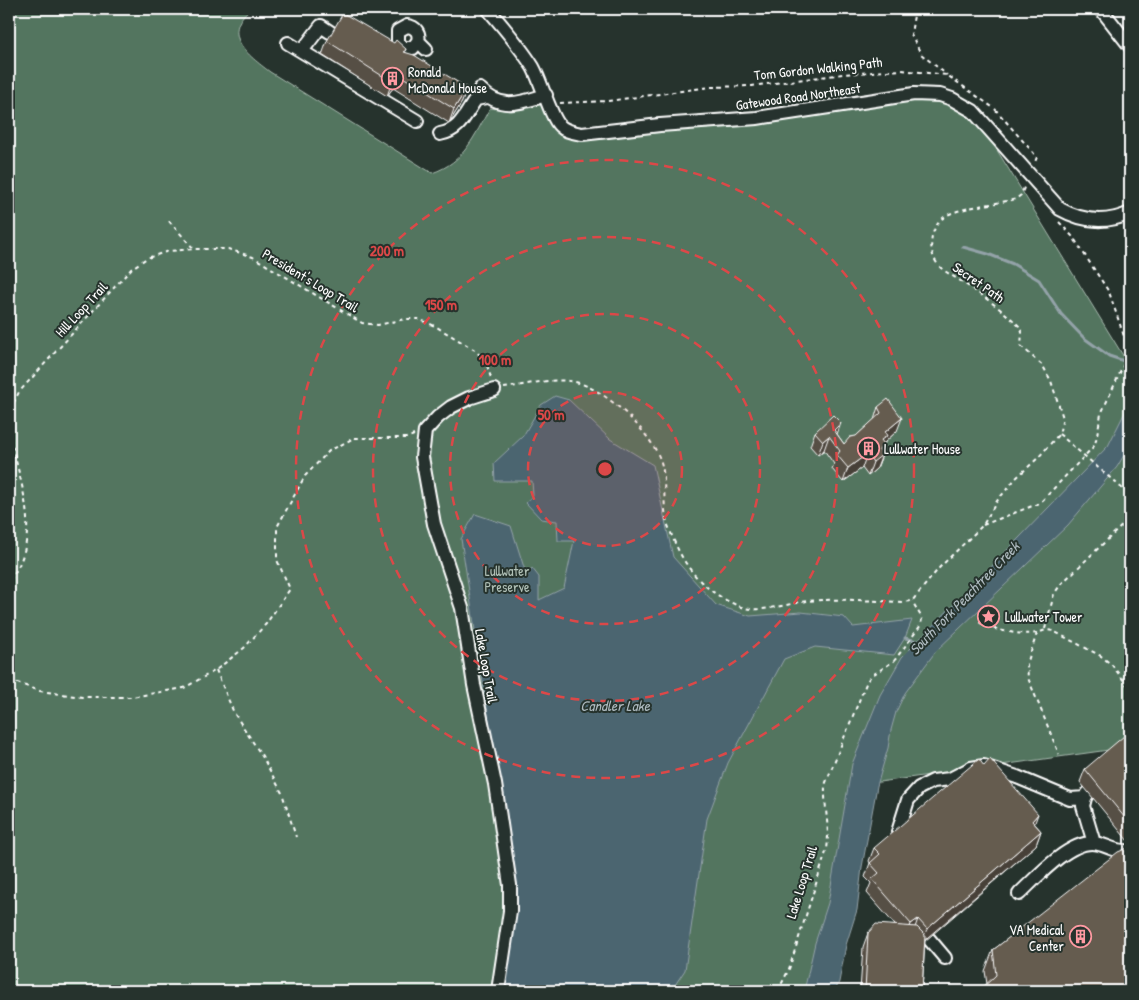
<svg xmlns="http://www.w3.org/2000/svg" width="1139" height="1000" font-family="'Patrick Hand',sans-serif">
	<rect width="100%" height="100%" fill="#26332d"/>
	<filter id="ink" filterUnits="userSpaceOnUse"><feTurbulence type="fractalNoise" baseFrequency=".02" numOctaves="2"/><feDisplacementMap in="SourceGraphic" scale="10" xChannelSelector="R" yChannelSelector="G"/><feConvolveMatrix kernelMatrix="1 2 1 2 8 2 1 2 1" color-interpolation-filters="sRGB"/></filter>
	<g filter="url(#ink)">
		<path fill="#52755f" stroke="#a8baaf" d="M9 9H105L106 13 130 9H250C220 35 248 55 270 72L432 173C465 162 474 136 490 108L512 111 549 103 554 119 582 134 914 94 973 111 1130 367V747L865 784 820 991H9Z"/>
		<path fill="#4c6570" stroke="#94a3a9" d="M555 396 569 400 610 439 653 465 673 557 716 605 750 616 801 612 844 617 853 627 912 620 905 638 894 655 815 647 784 659 728 763 707 819 685 970 671 991H504L502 980 517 904 461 539 475 514 511 526 527 577 532 568 539 577V600L564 588 574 541H558L557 521 541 519 526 503 533 495 532 481H495L494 463 523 436 541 405Z
			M1130 402V445L1117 467 1068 525 936 651 905 693 896 712 891 730 888 748 877 786 862 867 857 910 846 945 839 982 835 991H804L815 943 828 903 852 764 880 695 902 657 990 568 1108 446Z"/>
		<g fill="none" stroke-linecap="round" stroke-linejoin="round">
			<path stroke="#94a3a9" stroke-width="3" d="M963 247 988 254 1013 264 1039 280 1061 314 1084 338 1109 356 1130 363
				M905 638 917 641"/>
			<defs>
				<path id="minor" d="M488 9C503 27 520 46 533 67 541 81 551 118 560 126 566 132 574 132 582 134L660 125 757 118 914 94 940 95 952 99 973 111 1060 209C1083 222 1106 224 1130 213
					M1101 9 1130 46
					M418 41 413 48H403L398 42V31L407 26C416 27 420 33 418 41L426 49
					M288 43 417 121
					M302 51 321 26 330 32
					M480 89C501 111 520 103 546 95
					M440 134C461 130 465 114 476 99L487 97
					M494 390 469 398 451 407 438 417 425 431 422 457 434 524 462 608 474 685 495 784 510 885V911L498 991
					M1088 793 1085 798 1083 806 1094 843
					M898 832 908 800 919 788 933 781 950 779 971 768 984 766 1017 777 1070 799 1085 798
					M1019 894C1036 878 1067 843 1092 843 1105 843 1114 853 1130 851
					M929 939 945 958"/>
			</defs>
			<use href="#minor" stroke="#fff" stroke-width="16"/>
			<path stroke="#fff" stroke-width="2" stroke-dasharray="4 4" stroke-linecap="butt" d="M915 9 911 34 921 54 947 75
				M560 103 608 101 710 87 752 86 843 74 901 70 947 75 995 109 1037 157 1035 162
				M169 221 194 249
				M1059 222 1073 237 1109 292 1129 351
				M504 388C527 385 552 377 575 382 605 388 656 436 662 466 666 483 663 501 666 518 667 524 670 530 672 536 686 571 706 593 741 607 759 614 789 603 808 601 839 598 871 601 902 602L912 601 940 567 983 525 997 501 1016 478 1038 458 1059 434 1063 418 1051 381 1043 366 1021 346 1022 332 1019 326C1003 310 983 296 965 284 957 278 946 273 940 267 924 250 931 220 952 213 970 206 996 204 1016 199L1021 195 1025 185
				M9 418V412L19 392 132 268 147 258 169 251 194 249H228L253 257 362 323 378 325 405 319H418L435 326 475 350 486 362 491 378
				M9 430C18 480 45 535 9 581
				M983 525 1040 503 1095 445 1101 414 1130 351
				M979 622C989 630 1024 636 1037 633 1045 631 1044 629 1053 631L1101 656 1112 665 1130 689
				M1045 629 1054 594 1061 584 1130 518
				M1037 633 1027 664 1028 678 1059 754
				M216 670 234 713 262 756 282 793 296 837
				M9 680 40 691 82 697H132L184 688 216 670 244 648 266 624 290 589 277 560V527L305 476 329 451 354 438H406L414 435
				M778 991 789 969 827 849C830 828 824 807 825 785L867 681 871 676 894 661 921 625 922 618 912 601"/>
			<use href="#minor" stroke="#26332d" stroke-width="12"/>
			<path stroke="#fff" stroke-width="2" stroke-dasharray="4 4" stroke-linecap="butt" d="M1059 434 1130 495"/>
		</g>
		<path fill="#574f45" stroke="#fff" d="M327 41 406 49 405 52 467 88 462 102 449 123 393 88 387 96 322 55Z
			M878 407 897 431 885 442 881 453 882 455 877 468 868 476 862 468 843 482 832 469 834 464 824 450 818 455 810 446 815 432 837 434 844 444 856 436 874 420Z
			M1130 743V839L1128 841 1080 782 1085 769Z
			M1035 824 1041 831 1036 845 925 941 922 991H860L863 947 868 933 895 925 867 893 871 883 865 877 870 863 869 861 874 848Z
			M1130 847 987 984 985 971 993 950Z"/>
		<path fill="#474038" stroke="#fff" d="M398 74 393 88 387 96 392 82Z
			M467 88 462 102 449 123 454 109Z
			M902 418 897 431 885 442 879 457 882 455 877 468 868 476 881 440 885 432Z
			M841 423 836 437 834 430Z
			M829 436 824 450 818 455 823 441Z
			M867 454 862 468 843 482 848 468Z
			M1038 814 1033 828 1032 821Z
			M1041 831 1036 845 921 943 927 929Z
			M918 919 913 933 906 938 911 924Z"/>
		<path fill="#655c50" stroke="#fff" d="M343 13 394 43 396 40 406 49 404 52 414 55 467 88 454 109 398 74 392 82 327 41Z
			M888 399 902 418 885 432 887 436 881 440 884 444 879 450 882 455 873 462 867 454 848 468 837 455 840 451 829 436 823 441 815 432 833 415 841 423 834 430 844 444 850 437 856 436 881 413 878 407Z
			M1124 736 1130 743V824L1085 769Z
			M979 759 984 766 990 759 1038 814 1032 821 1041 831 927 929 918 919 911 924 872 879 879 873 870 863 880 854 874 848Z
			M1130 847V991H979L996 975 993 950 1118 852Z
			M876 924 917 927 925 935 922 991H865L868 933Z"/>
	</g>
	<circle cx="605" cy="469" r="77" fill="#dc4848" fill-opacity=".12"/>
	<g fill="none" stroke="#dc4848" stroke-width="2.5" stroke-dasharray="9 6">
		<circle cx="605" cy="469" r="77"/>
		<circle cx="605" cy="469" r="155"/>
		<circle cx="605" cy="469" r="232"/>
		<circle cx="605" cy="469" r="309"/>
	</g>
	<defs>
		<symbol id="building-ring" viewBox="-11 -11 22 22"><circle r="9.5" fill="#26332d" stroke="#ff9aa2" stroke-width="1.5"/><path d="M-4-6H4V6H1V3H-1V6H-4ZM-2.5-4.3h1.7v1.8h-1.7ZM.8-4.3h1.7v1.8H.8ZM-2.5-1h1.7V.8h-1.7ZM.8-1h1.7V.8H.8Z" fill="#ff9aa2"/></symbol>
		<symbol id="sight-ring" viewBox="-11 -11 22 22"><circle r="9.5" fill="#26332d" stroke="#ff9aa2" stroke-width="1.5"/><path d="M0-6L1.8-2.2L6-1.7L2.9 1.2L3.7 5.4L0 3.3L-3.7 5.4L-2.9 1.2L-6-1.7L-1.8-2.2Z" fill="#ff9aa2"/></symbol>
	</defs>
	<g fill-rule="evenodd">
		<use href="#building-ring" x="380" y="66" width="25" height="25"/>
		<use href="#building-ring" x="856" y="436" width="25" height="25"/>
		<use href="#sight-ring" x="976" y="604" width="25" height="25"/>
		<use href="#building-ring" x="1068" y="924" width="25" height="25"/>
	</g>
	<g text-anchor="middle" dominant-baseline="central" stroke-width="4" stroke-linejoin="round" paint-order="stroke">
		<g font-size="14" fill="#fff" stroke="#26332d">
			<text transform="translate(818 68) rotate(-6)">Tom Gordon Walking Path</text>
			<text transform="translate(798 96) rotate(-8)">Gatewood Road Northeast</text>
			<text transform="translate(311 280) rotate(31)">President's Loop Trail</text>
			<text transform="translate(979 282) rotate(35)">Secret Path</text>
			<text transform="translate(81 309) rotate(-47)">Hill Loop Trail</text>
			<text transform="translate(487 666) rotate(80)">Lake Loop Trail</text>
			<text transform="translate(801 882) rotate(-73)">Lake Loop Trail</text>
		</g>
		<g font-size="14" fill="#fff" stroke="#26332d" text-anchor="start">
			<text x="408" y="71">Ronald<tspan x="408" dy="16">McDonald House</tspan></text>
			<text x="884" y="448">Lullwater House</text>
			<text x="1005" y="616">Lullwater Tower</text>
			<text x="1064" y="929" text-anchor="end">VA Medical<tspan x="1064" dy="16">Center</tspan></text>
		</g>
		<g font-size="14" fill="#b1c1b7" stroke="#26332d">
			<text x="507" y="570">Lullwater<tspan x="507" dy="16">Preserve</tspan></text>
		</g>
		<g font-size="15" font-style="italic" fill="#aebabf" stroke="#26332d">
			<text transform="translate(964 598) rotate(-46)">South Fork Peachtree Creek</text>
			<text x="615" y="705">Candler Lake</text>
		</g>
	</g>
	<circle cx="605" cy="469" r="8" fill="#dc4848" stroke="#26332d" stroke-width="2.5"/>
	<g font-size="15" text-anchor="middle" font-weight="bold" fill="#dc4848" stroke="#26332d" stroke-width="4" stroke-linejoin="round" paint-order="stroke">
		<text x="387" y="256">200 m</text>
		<text x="441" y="310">150 m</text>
		<text x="495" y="365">100 m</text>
		<text x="551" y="420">50 m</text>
	</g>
	<rect width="1139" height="1000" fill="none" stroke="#26332d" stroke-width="30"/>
	<rect x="15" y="15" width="1109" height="970" fill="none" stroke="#fff" stroke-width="2" filter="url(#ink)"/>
</svg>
